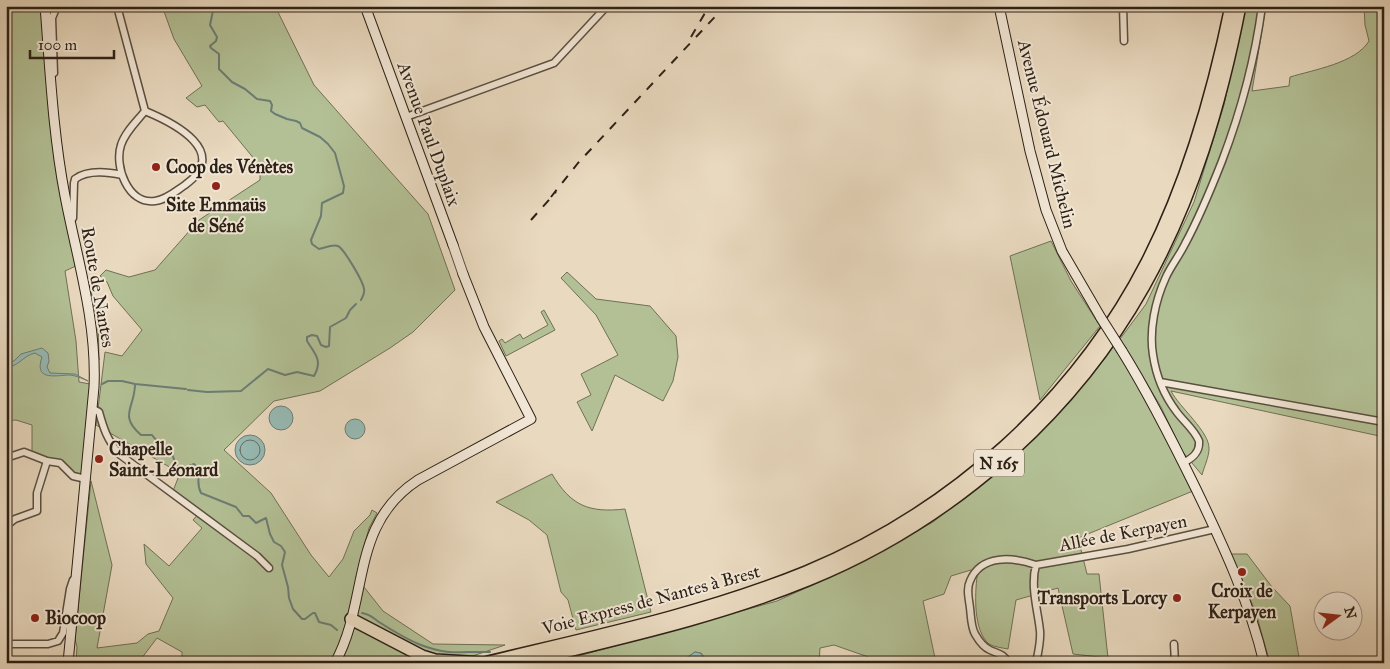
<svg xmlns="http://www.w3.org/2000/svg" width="1390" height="669" font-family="'IM FELL Great Primer',serif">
	<rect width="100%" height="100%" fill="#e9d9bf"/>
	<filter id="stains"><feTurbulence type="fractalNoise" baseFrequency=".004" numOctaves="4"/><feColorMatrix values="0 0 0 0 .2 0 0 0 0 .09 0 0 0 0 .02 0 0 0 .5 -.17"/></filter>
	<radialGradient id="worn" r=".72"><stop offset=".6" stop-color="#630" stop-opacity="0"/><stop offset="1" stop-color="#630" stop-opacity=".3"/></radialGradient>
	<path fill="#b3c095" stroke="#707056" d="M6 6H45L42 13 78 265 65 271 76 341 79 382 90 384 81 477 73 476 59 463 32 454V425L16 420 6 421Z
		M162 6H275L314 85 428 214 455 290 413 332 390 348 320 391 274 401 224 450 271 493 311 555 329 577 343 559 354 531 370 515 372 510 377 513 369 528 356 577 383 611 433 644 505 645 452 663H182V652L157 638 138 663H76L77 647 75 639 91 481 112 565 97 648 137 643 148 634 159 631 173 598 146 564 144 544 169 566 202 528 193 520 201 511 173 491 180 473 96 425 105 352 122 356 142 330 113 296 107 282 100 276 106 270 129 277 155 270 199 220 260 180V166L223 121 219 122 205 105 197 107 186 98 202 86 174 39Z
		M1245 6H1266L1252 91 1289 86 1290 77C1313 70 1356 63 1369 41L1365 25 1364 6H1384V437L1171 391C1179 407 1210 432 1209 449 1209 457 1204 467 1202 475L1182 451 1161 407 1120 339 1146 304 1194 202 1224 105Z
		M1051 241 1071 281 1100 326 1040 400 1010 256Z
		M567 272 596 299 650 306 676 336 678 357 673 381 663 401 615 375 592 431 577 402 591 395 581 374 618 355 596 315 561 278Z
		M89 284 98 318 99 360 88 287Z
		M544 310 555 330 506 356 499 341 502 339 505 343 520 334 523 339 548 325 541 312Z
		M1113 345 1131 371 1193 491 1078 538 1087 574H1099L1108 658 1073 654 1058 588 1016 600 1008 649C1003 648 994 647 989 644 973 630 975 595 977 576L971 570 951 576 944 594 923 601 936 663H878L877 660 834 645 820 648 819 663H709L701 653 695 652 679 663H553L777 601 854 566 933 522 1020 452 1068 404Z
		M552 474C571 506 589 513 625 509L651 612 576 630 568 600 561 592 547 535 529 520 496 502Z
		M1231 554H1247L1272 587 1290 606 1300 663H1270L1256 613Z"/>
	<path fill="#97bab4" stroke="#6c7d75" d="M42 348 48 353 49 361 47 367 50 373 75 374 88 381C81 378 75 375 68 375 53 376 34 380 42 357L35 353C22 356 19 367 6 367V362L14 361 21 354Z
		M269 418a12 12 0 1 1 24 0a12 12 0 1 1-24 0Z
		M345 429a10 10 0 1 1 20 0a10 10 0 1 1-20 0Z
		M235 450a15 15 0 1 1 30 0a15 15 0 1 1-30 0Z
		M695 652 700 653 709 663H679Z"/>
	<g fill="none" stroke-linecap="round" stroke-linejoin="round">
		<path stroke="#626e65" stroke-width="1" d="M240 450a10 10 0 1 1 20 0a10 10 0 1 1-20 0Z"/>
		<path stroke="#6c7d75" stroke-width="2" d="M214 6 210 25 217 37 216 41 210 46 211 48 219 54V69L232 82 245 89 257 99 270 101 272 105 271 111 275 114 287 119 296 121 300 123 302 128 320 137 328 144 335 153 344 186 343 193 322 203 321 216 311 240 312 244 319 249C324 248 333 244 338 246 344 249 363 281 364 289 365 293 363 296 361 300
			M102 384 108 381H122L135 384 186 389
			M135 384C135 408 118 415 141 435H152C156 441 162 444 168 449 179 460 170 474 194 464 204 471 194 480 201 493L236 507 243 516H249L256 523 266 518 270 534 274 542 281 546 285 552 282 565 288 587 289 598 293 609 302 619H305L313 613H315L319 622 331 625 337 630
			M188 390 207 392 241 391 268 369 285 375 297 372 314 376C323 360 315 354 307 341V337L312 335 317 336 321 345 326 347 329 346 330 327 346 318 350 310 356 304
			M362 613C370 614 373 618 379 622 390 629 408 640 421 645 449 656 462 651 490 652"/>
		<defs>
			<path id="minor" d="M117 6 145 111
				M1123 6 1124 41
				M54 73 52 18 57 6
				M145 111C174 123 231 152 185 185 176 191 166 200 155 201 128 205 114 166 121 145 125 132 137 121 145 111Z
				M406 117 554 63 607 6
				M73 218 74 183 75 179C87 170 108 172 122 175
				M1160 382 1384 422
				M92 408 99 412C104 430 107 439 119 454L257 556 269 568
				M6 458 24 452 47 461 60 463 73 476 86 479
				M1183 463C1193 458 1200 452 1199 441 1194 429 1183 421 1176 411 1164 395 1156 375 1153 355 1149 330 1155 301 1166 277 1171 266 1179 256 1185 244 1199 218 1211 189 1222 161 1241 111 1255 59 1262 6
				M6 526 15 519 37 511V493L47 461
				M6 644H48L58 641 63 633 70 589 73 580
				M1174 644 1175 663
				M1008 663C1004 654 999 654 990 650 983 647 979 641 975 634 971 627 971 616 970 608 969 599 966 589 970 581 981 554 1013 557 1036 565
				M1036 663C1038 653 1041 641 1040 631 1038 611 1030 586 1036 565L1128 549 1215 529"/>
			<path id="tertiary" d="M453 245 463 274"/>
			<path id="secondary" d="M45 6C50 69 53 134 65 196 77 259 97 321 94 387L68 663
				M365 6 453 245
				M999 6 1030 151 1046 210 1062 251 1101 318
				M1122 351C1150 396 1173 442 1196 489 1223 545 1250 603 1264 663
				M335 663C370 599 349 525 418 480L531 419 484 327 463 274"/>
			<path id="trunk" d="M351 619 422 656 435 660 484 663
				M484 663C592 637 703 614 806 572 951 512 1075 402 1147 262 1188 182 1213 94 1231 6
				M519 663C616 639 715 618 808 580 948 523 1070 418 1144 286 1193 199 1221 103 1240 6"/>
		</defs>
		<use href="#minor" stroke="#5b4f40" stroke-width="9"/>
		<use href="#tertiary" stroke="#5b4f40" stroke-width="11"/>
		<use href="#secondary" stroke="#2c2116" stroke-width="11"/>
		<use href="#trunk" stroke="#2c2116" stroke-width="14"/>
		<use href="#minor" stroke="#f1e6d5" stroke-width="6"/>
		<use href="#tertiary" stroke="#f1e6d5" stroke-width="9"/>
		<use href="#secondary" stroke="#f1e6d5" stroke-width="9"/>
		<use href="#trunk" stroke="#e9d9bf" stroke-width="11"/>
		<path stroke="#2c2116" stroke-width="2" stroke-dasharray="9 9" stroke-linecap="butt" d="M691 37 709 6
			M551 197 578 163 725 6
			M531 220 556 192"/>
		<defs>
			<path id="secondary-bridge" d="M1101 318 1122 351"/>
		</defs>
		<use href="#secondary-bridge" stroke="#2c2116" stroke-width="11" stroke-linecap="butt"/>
		<use href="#secondary-bridge" stroke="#f1e6d5" stroke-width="9"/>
	</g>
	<g fill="#8f2418" stroke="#f1e6d5" stroke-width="2">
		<circle cx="156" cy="167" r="5"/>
		<circle cx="216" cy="186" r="5"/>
		<circle cx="99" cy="459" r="5"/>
		<circle cx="1242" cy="572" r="5"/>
		<circle cx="1177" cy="598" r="5"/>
		<circle cx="35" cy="618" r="5"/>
	</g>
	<g text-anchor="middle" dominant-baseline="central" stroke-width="4" stroke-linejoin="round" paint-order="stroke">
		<rect fill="#f1e6d5" stroke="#675c4f" stroke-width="1" x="974" y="449.5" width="50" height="27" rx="4"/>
		<g font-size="16" font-weight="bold" fill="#2c2116">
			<text x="999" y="463">N 165</text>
		</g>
		<g font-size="18" fill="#2c2116" stroke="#f1e6d5">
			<text transform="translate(429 134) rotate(70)">Avenue Paul Duplaix</text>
			<text transform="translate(1047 134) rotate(76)">Avenue Édouard Michelin</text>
			<text transform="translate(98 287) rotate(80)">Route de Nantes</text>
			<text transform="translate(1123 533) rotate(-11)">Allée de Kerpayen</text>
			<text transform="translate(651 600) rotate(-15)">Voie Express de Nantes à Brest</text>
		</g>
		<g font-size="18" font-weight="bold" fill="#2c2116" stroke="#f1e6d5" text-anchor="start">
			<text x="166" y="167">Coop des Vénètes</text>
			<text x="216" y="205" text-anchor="middle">Site Emmaüs<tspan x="216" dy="21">de Séné</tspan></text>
			<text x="109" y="449">Chapelle<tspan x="109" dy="21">Saint-Léonard</tspan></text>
			<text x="1242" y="591" text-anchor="middle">Croix de<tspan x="1242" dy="21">Kerpayen</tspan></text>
			<text x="1167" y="598" text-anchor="end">Transports Lorcy</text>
			<text x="45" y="618">Biocoop</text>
		</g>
	</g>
	<rect width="1390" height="669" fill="none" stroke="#e9d9bf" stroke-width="25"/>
	<rect x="8" y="8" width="1375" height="654" fill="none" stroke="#2c2116" stroke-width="2.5"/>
	<rect x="12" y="12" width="1365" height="644" fill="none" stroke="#2c2116"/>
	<g transform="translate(1338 616) rotate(75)"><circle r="24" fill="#f1e6d5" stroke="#a29789"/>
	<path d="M0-4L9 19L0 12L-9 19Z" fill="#8f2418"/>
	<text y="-8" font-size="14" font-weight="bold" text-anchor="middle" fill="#2c2116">N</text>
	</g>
	<path d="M30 50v8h84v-8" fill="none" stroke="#2c2116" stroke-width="2.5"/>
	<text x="38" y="50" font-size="15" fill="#2c2116" stroke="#f1e6d5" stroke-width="4" paint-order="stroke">100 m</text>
	<rect width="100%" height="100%" filter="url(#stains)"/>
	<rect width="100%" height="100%" fill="url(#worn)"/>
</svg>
